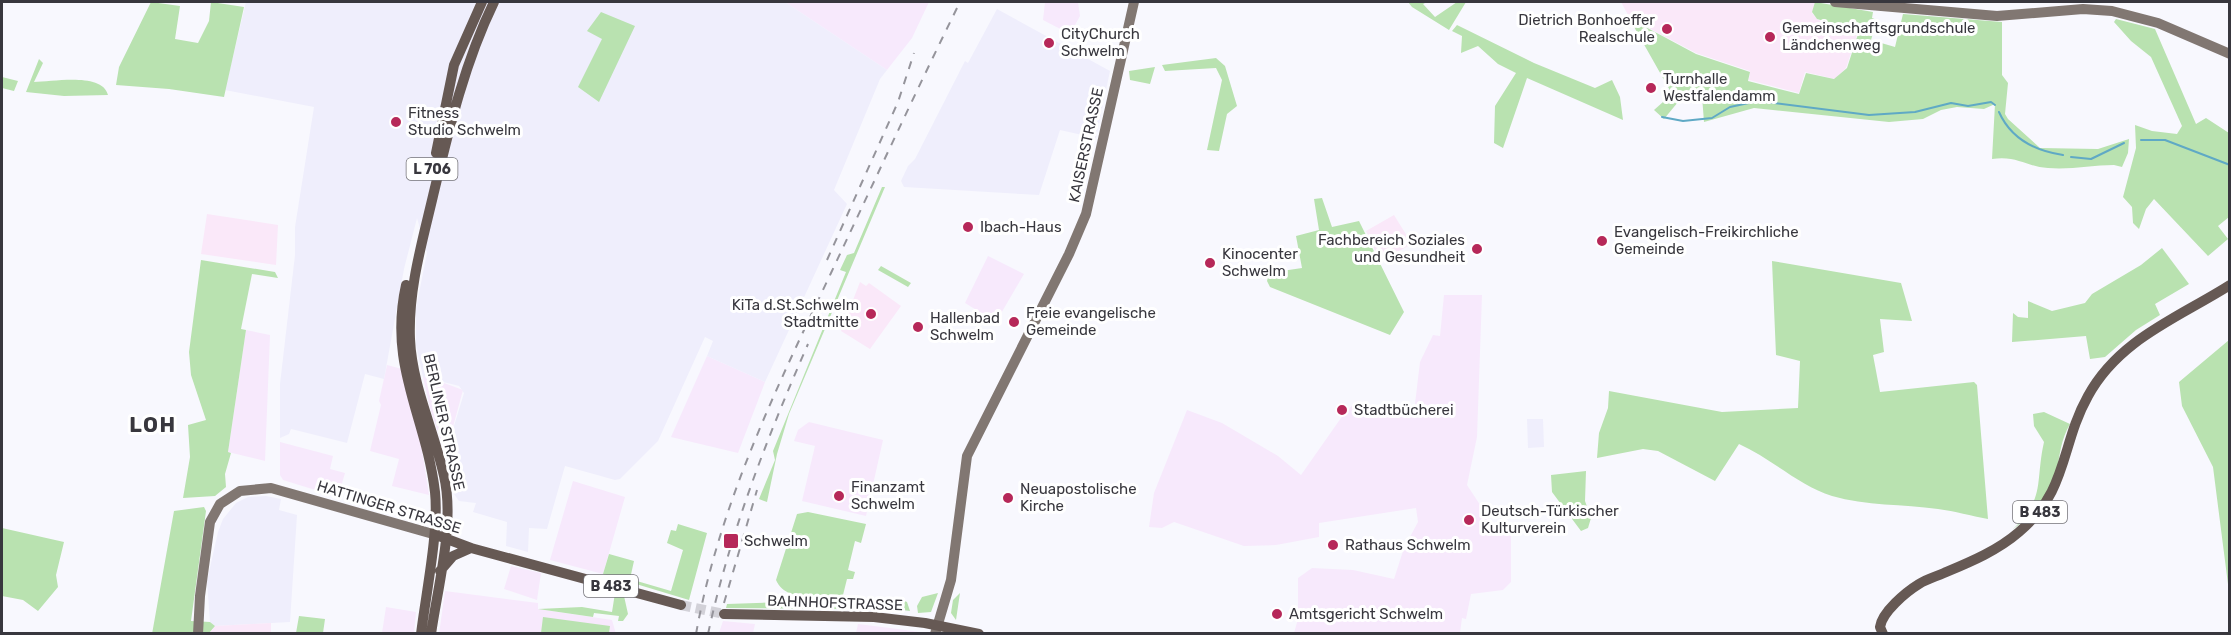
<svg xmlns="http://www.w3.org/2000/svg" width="2231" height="635" font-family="Rubik,sans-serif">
	<rect width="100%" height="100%" fill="#f8f8fe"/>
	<path fill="#f7e9fc" d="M785 2H929L912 38 887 70Z
		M1045 2H1078L1080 16 1070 34 1043 20Z
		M988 256 1024 274 996 322 965 303Z
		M1444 295H1482L1477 437 1467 485 1496 529 1511 536V582L1503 590 1471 594 1466 619 1462 618 1460 633H1294L1298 619V578L1312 568 1353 570 1394 579 1404 548 1418 522 1416 508 1319 523V537L1276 545 1244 546 1174 522 1162 528 1149 527 1154 493 1187 410 1222 423 1278 456 1301 475 1341 418 1356 401 1373 416 1414 412 1420 362 1433 335 1440 336Z
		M246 330 270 335 265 461 228 452Z
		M707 356 765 382 738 453 671 437Z
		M387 365 402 369 420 437 429 495 392 486 399 459 370 451 381 405 379 401Z
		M425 376 463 390 447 449 444 450 430 408 423 377Z
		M809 422 883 440 866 516 802 501 815 446 794 441 798 430Z
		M280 442 333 456 330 469 345 473 338 497 283 480 280 475Z
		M573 481 625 497 603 574 550 560Z
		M511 566 541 573 537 600 504 589Z
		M445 591 538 603V609L612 620 616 634H439Z
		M386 607 416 612 414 633H382Z
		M723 621 755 624 753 633H719Z
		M858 624 898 629 926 633H856Z"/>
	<path fill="#efeefc" d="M246 2H785L887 70 880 79 834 190 847 204 765 382 707 356 713 341 705 337 658 441 620 479 615 480 565 466 547 529 529 528 528 552 506 546 507 522 473 512 476 503 459 501 454 494 444 450 447 449 464 393 459 386 423 377 416 345V308L427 253 417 218 404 269 384 379 365 374 347 443 291 429 289 434 280 438V384L295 255V227L314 107 225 90Z
		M997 9 1110 71 1096 138 1060 130 1039 195 904 187 901 181 908 166 915 159 965 61 968 63Z
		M1527 419H1543L1544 447 1528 448Z
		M266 496 281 499 279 510 297 515 290 622 215 626 210 622 207 581 218 532 223 519 236 503 248 497Z"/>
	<path fill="#fae8f9" d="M1621 2H1811L1815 3 1812 13 1818 20 1858 32 1846 68 1835 79 1805 72 1799 93 1749 80 1750 71 1696 53 1641 24H1633Z
		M207 214 278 225 276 265 201 254Z
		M1394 215 1412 244 1380 261 1366 231Z
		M860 282 866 286 869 283 901 306 870 349 841 331Z
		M271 623V633L209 634 215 626Z"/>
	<path fill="#b9e2b0" d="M151 2 180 6 175 39 198 43 209 21 211 2 244 7 224 97 169 89 116 85 119 67Z
		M1408 2H1427L1423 4 1435 17 1457 2H1466L1449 30 1412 7Z
		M1815 2 1873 12 1872 18 1877 20 1871 40 1895 47 1903 14 2002 22V75L2008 83 2005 114 2008 119 2040 148 2098 149 2129 139 2128 153 2122 167 2114 165C2092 165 2070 170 2048 168 2027 167 2017 155 1992 159L1995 104 1984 109 1957 107 1941 110 1923 119 1889 122 1754 108 1704 122 1702 96 1696 94 1683 96 1664 119 1654 110 1672 94 1633 25 1640 24 1696 54 1750 72 1748 81 1799 94 1806 73 1834 79 1847 68 1859 31 1817 19 1812 12Z
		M601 12 635 26 599 102 578 87 602 39 587 31Z
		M2116 19 2155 29 2196 124 2206 118 2229 133V217L2218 226 2228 239 2208 256 2154 199 2146 209 2139 229 2133 223 2132 207 2123 197 2136 148 2135 125 2152 131 2177 134 2182 126 2151 57 2131 41 2114 22Z
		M1457 25 1534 63 1595 88 1612 80 1620 97 1623 120 1527 78 1503 148 1494 143 1495 106 1516 73 1498 64 1478 46 1461 53 1462 36 1452 31Z
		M1216 58 1225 66 1237 106 1227 114 1219 151 1207 150 1222 80 1216 68 1165 71 1162 65Z
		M39 59 43 63 34 82C53 82 102 72 108 95L64 96 26 92Z
		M1155 67 1150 84 1130 80 1129 71Z
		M2 77 18 81 14 91 2 88Z
		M882 187H885L789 414 777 454 767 502 759 499 775 460 773 451 846 272 840 270 847 255 854 253Z
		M1322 198 1332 227 1359 221 1404 312 1390 335 1270 287 1267 281 1269 273 1302 268 1296 236 1319 230 1314 199Z
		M2162 248 2189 284 2155 304 2160 315 2136 330 2105 357 2090 359 2086 336 2012 342 2013 313 2018 317 2028 318V301L2052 311 2085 303 2092 294 2141 265Z
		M201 260 275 272 278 278 252 274 241 329 246 330 228 452 231 453 225 474 226 487 215 496 183 498 190 457 188 425 206 420 191 375 189 352Z
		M1772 261 1901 283 1912 321 1880 319 1884 352 1873 355 1880 392 1974 382 1977 385 1988 519C1971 516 1955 511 1938 509 1903 504 1866 506 1832 496 1799 486 1771 458 1739 444L1715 481 1658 451 1643 449 1597 458 1599 433 1608 408 1609 391 1722 412 1798 408 1800 361 1776 355Z
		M881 266 911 283 908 287 878 270Z
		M2229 340V592L2213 467 2182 406 2179 382Z
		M2044 412 2070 424C2061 440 2060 453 2057 470 2052 494 2030 516 2012 530 2046 499 2035 482 2044 442L2034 426 2033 414Z
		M1586 471 1585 501 1591 518 1588 528 1581 531 1552 492 1551 475Z
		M204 507 206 511 191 621 210 622 215 626 209 633 152 634 174 511Z
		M808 512 866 524 861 543 855 541 848 570 855 572 853 579H847L843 595C821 595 787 604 776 580L797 514Z
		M678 524 707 533 689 600 603 574 609 554 634 561 630 579 671 591 683 550 667 543 671 530 676 531Z
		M2 528 64 542 56 575 58 587 38 611 23 600 2 596Z
		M615 593 624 596 628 614 623 621H618L619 616 594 613 593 617 538 609 582 607 612 612Z
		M938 593 931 612 918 613 917 606 922 597Z
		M960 593 956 620 951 613 953 600Z
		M896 597 907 602 910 611 871 606 897 601Z
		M782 602 839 607 843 609 726 608 727 604Z
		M299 616 325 619 323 633H296Z
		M543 617 610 626 609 633H541Z"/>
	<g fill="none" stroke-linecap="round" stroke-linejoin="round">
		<path stroke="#5fa9c5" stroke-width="2" d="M1999 112C2011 139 2036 151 2063 155
			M1662 117 1683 121 1712 118 1730 107 1758 101 1869 115 1915 112 1951 103 1968 106 1991 102 1995 105
			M2141 140H2165L2230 165
			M2071 157 2091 159 2124 143"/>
		<path stroke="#d2d1d8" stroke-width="10" stroke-dasharray="10 5" stroke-linecap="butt" d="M681 605 724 614"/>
		<path stroke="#817772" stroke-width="10" d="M1835 2 1997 16 2083 9 2112 11 2158 23 2230 54
			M198 634 200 596 210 522 220 504 240 491 271 488 433 534
			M935 634 951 580 967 456 1069 254 1086 214 1134 2"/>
		<path stroke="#665954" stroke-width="10" d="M436 153 454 65 482 2
			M406 285C388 366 426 416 435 492 439 531 426 593 421 634
			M439 536 471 548 681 605
			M440 571 453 556 471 548
			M724 614 874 617 925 623 979 634
			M431 634C438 585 455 524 444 476 434 430 412 386 410 339 408 290 422 243 433 196 449 129 464 64 494 2
			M1883 634 1880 627C1882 612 1906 592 1919 584 1927 579 1935 577 1944 573 1970 562 1997 551 2019 532 2069 490 2060 446 2088 396 2119 339 2178 318 2230 285"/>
		<path stroke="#95949b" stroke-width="2" stroke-dasharray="8 8" stroke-linecap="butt" d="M827 260 898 102 914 53
			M724 603 757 490
			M696 634C719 505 776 389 831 273 874 182 916 91 960 2
			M708 634C730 532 767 438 808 344"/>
	</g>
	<g fill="#b62859" stroke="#fff" stroke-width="2">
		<circle cx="1667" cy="29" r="6"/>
		<circle cx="1770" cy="37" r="6"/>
		<circle cx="1049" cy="43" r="6"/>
		<circle cx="1651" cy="88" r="6"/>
		<circle cx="396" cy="122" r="6"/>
		<circle cx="968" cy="227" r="6"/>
		<circle cx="1602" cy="241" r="6"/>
		<circle cx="1477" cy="249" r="6"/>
		<circle cx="1210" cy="263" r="6"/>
		<circle cx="871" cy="314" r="6"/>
		<circle cx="1014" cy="322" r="6"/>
		<circle cx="918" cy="327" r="6"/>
		<circle cx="1342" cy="410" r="6"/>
		<circle cx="839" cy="496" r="6"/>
		<circle cx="1008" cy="498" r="6"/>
		<circle cx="1469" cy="520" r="6"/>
		<rect x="723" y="533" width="16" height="16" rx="3"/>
		<circle cx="1333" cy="545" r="6"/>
		<circle cx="1277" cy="614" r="6"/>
	</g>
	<g text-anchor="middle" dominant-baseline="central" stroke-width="6" stroke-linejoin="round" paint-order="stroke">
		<g fill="#fff" stroke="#747378" stroke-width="1.5">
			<rect x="406.5" y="158" width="51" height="22" rx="4.5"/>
			<rect x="2013" y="501" width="54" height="22" rx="4.5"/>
			<rect x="584" y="575" width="54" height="22" rx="4.5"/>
		</g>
		<g font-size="14" font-weight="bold" fill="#38373e">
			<text x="432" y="169">L 706</text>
			<text x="2040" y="512">B 483</text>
			<text x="611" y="586">B 483</text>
		</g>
		<g font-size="15" fill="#38373e" stroke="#fff" text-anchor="start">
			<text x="1655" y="20" text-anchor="end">Dietrich Bonhoeffer<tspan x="1655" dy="17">Realschule</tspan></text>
			<text x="1782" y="28">Gemeinschaftsgrundschule<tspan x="1782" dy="17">Ländchenweg</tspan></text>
			<text x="1061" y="34">CityChurch<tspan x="1061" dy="17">Schwelm</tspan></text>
			<text x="1663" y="79">Turnhalle<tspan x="1663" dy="17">Westfalendamm</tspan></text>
			<text x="408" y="113">Fitness<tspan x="408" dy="17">Studio Schwelm</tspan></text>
			<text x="980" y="227">Ibach-Haus</text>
			<text x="1614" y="232">Evangelisch-Freikirchliche<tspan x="1614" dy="17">Gemeinde</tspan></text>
			<text x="1465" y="240" text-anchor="end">Fachbereich Soziales<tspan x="1465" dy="17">und Gesundheit</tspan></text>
			<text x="1222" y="254">Kinocenter<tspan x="1222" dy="17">Schwelm</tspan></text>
			<text x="859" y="305" text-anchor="end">KiTa d.St.Schwelm<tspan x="859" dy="17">Stadtmitte</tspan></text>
			<text x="1026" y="313">Freie evangelische<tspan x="1026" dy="17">Gemeinde</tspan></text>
			<text x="930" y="318">Hallenbad<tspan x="930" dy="17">Schwelm</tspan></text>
			<text x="1354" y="410">Stadtbücherei</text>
			<text x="851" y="487">Finanzamt<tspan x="851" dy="17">Schwelm</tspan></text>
			<text x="1020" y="489">Neuapostolische<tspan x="1020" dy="17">Kirche</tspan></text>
			<text x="1481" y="511">Deutsch-Türkischer<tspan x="1481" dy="17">Kulturverein</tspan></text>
			<text x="744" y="541">Schwelm</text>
			<text x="1345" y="545">Rathaus Schwelm</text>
			<text x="1289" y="614">Amtsgericht Schwelm</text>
		</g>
		<g font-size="15" fill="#38373e" stroke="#fff">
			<text transform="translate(1086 145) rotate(-78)">KAISERSTRASSE</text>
			<text transform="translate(444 422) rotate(77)">BERLINER STRASSE</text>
			<text transform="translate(389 507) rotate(17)">HATTINGER STRASSE</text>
			<text transform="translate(835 603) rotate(2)">BAHNHOFSTRASSE</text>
		</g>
		<g font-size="21" font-weight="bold" letter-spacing="1.5" fill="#38373e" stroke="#fff">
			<text x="153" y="424">LOH</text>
		</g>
	</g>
	<rect width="2231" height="635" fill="none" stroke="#38373e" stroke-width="6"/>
</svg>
